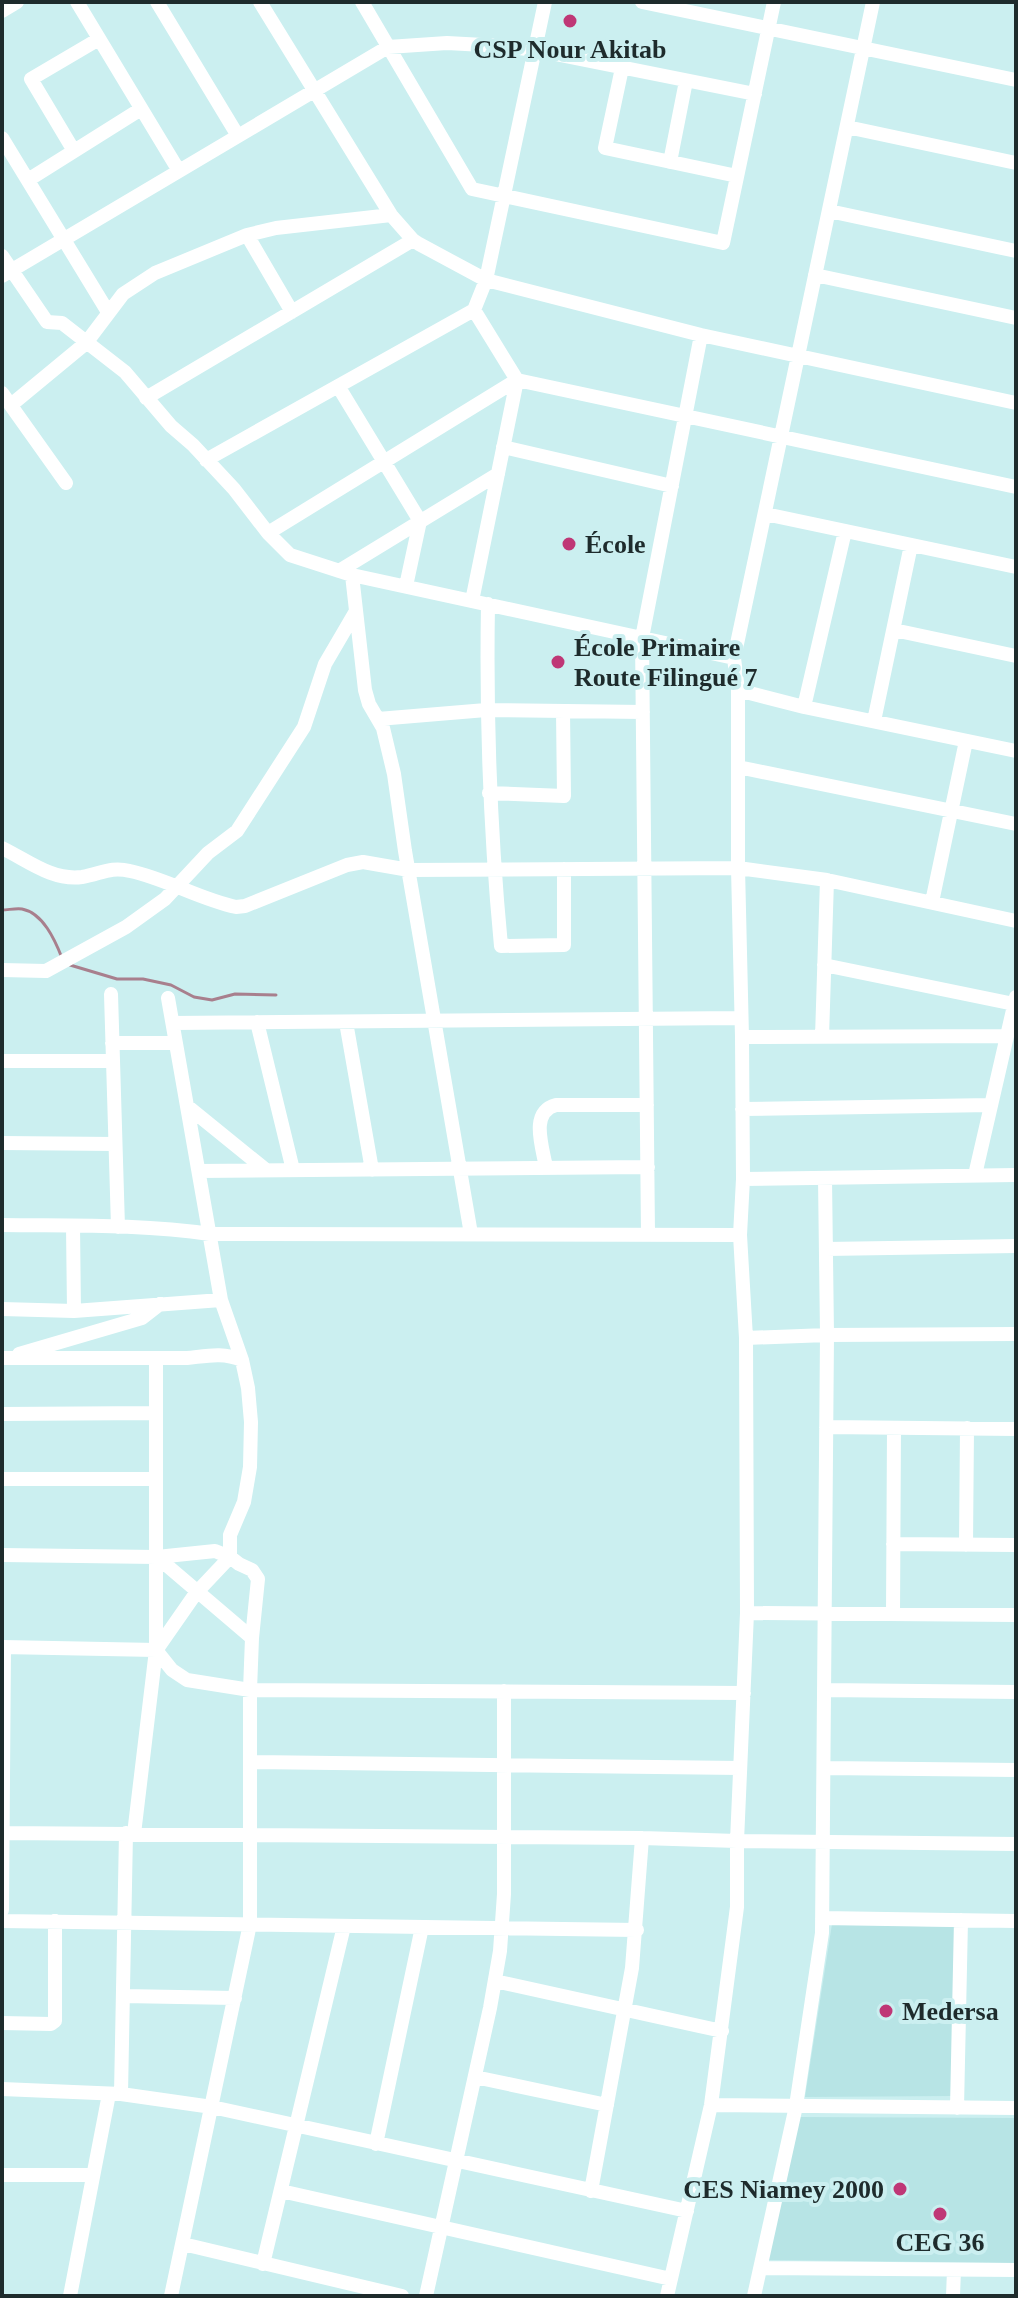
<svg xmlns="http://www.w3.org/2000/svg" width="1018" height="2298" font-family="Georgia,serif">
	<rect width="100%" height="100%" fill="#cbeff0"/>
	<path fill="#b7e4e5" d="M832 1924 955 1927 952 2096 805 2097Z
		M800 2117 1016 2118V2263L768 2260Z"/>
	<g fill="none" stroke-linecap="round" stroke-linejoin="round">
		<path stroke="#a87f8d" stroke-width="3" d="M2 910C8 910 16 908 22 909 43 913 55 940 62 958
			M70 965 117 979H143L171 985 194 997 212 1000 235 994 276 995"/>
		<path stroke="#fff" stroke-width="14" d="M77 2 179 171
			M157 2 238 136
			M260 2 391 215 413 240 419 244 486 280 701 335 1016 403
			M362 2 472 189 723 243 774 2
			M642 2 1016 80
			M2 11 17 2
			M622 68 605 148 737 176
			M847 127 1016 163
			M2 138 108 312
			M74 151 31 79 99 39
			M670 162 686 81
			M28 180 141 109
			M829 211 1016 251
			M247 235 292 312
			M2 256 47 322 62 323 125 372 171 426 193 445 234 489 268 533 290 555 352 575 734 658
			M815 275 1016 318
			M2 276 388 47 447 43 502 46 535 50 755 94
			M338 386 420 521 406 586
			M2 393 66 483
			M146 398 413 240
			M11 405 86 343 123 294 155 273 247 235 276 228 391 215
			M503 447 672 486
			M206 460 474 310 486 280 545 2
			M765 514 1016 567
			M268 533 517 380 1016 487
			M339 571 498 474
			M352 575 365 690 369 704 383 728 394 774 405 851 471 1234
			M472 601 517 380 474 310
			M488 604C486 721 490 830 501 946L564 945V869
			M894 630 1016 656
			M738 690 804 707 1016 751
			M804 707 845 531
			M378 719 486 710 643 712
			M874 721 911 545
			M738 767 1016 824
			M489 793 564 796 563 711
			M2 848C27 860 52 881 82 877 101 874 110 866 130 871 167 879 199 899 236 907L245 906 347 865 363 862 409 870 738 868 827 880 1016 921
			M932 902 966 741
			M824 965 1014 1004
			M2 970 46 971 126 927 165 899 208 853 237 831 304 727 325 664 356 611
			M111 994 118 1227
			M168 998 221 1300 242 1360 248 1388 251 1422 250 1467 244 1502 230 1535V1557L239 1564 252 1570 258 1579 252 1638 250 1690V1924L171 2296
			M257 1022 293 1170
			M346 1022 372 1170
			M173 1023 740 1018
			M742 1037 1007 1036
			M822 1037 827 880
			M112 1043H176
			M2 1061H112
			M187 1106 266 1170
			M742 1109 991 1105
			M2 1143 115 1144
			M546 1168C543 1148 529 1112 556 1105H647
			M199 1171 648 1167
			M975 1175 1016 997
			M743 1179 1016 1175
			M2 1225C71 1226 142 1224 210 1234L740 1235
			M73 1226 74 1311
			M648 1234 642 638 701 335
			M826 1249 1016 1246
			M2 1309 74 1311 221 1300
			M746 1338 827 1335 1016 1334
			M19 1354 142 1318 160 1304
			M2 1358H187C207 1356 222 1352 242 1360
			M2 1414 156 1413
			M826 1427 1016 1429
			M2 1479H156
			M893 1544 1016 1545
			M966 1545 967 1428
			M2 1555 157 1557 215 1551 230 1557 196 1593 157 1649
			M157 1557 252 1638
			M747 1613 1016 1615
			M893 1614 894 1428
			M2 1647 156 1650 172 1670 187 1680 250 1690 744 1693
			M824 1690 1016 1692
			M250 1762 740 1768
			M824 1768 1016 1770
			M2 1833 642 1838 737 1841 1016 1844
			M134 1834 156 1650V1359
			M2 1910 4 1647
			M822 1918 1016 1921
			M2 1921 637 1930
			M495 1981 722 2031
			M123 1996 235 1998
			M2 2023 51 2024 55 2021V1921
			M475 2077 607 2105
			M2 2089 121 2094 212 2107 687 2211
			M121 2094 126 1833
			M711 2105 1016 2108
			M957 2108 961 1920
			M376 2144 422 1927
			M2 2175H93
			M281 2191 671 2279
			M591 2191 632 1968 642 1838
			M183 2244 402 2296
			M263 2264 344 1926
			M760 2268 1016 2270
			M70 2296 109 2094
			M426 2296 490 2008 500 1951 504 1894V1691
			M667 2296 711 2105 737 1907V1841L747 1613 746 1338 740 1235 743 1179 742 1037 738 868V690L734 658 873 2
			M754 2296 796 2106 822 1933 827 1335 825 1178
			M953 2296 954 2270"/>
	</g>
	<g fill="#bf3776" stroke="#cbeff0" stroke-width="3">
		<circle cx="570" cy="21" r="8"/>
		<circle cx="569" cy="544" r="8"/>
		<circle cx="558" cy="662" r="8"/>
		<circle cx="886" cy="2011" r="8"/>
		<circle cx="900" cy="2189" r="8"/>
		<circle cx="940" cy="2214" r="8"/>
	</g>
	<g text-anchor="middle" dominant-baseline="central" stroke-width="8" stroke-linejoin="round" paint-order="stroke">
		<g font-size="26" font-weight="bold" fill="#1e2b2c" stroke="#cbeff0" text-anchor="start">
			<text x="570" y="49" text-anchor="middle">CSP Nour Akitab</text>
			<text x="585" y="544">École</text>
			<text x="574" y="647">École Primaire<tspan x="574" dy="30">Route Filingué 7</tspan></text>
			<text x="902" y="2011">Medersa</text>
			<text x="884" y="2189" text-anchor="end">CES Niamey 2000</text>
			<text x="940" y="2242" text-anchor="middle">CEG 36</text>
		</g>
	</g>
	<rect width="1018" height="2298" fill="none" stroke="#1e2b2c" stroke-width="8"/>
</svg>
